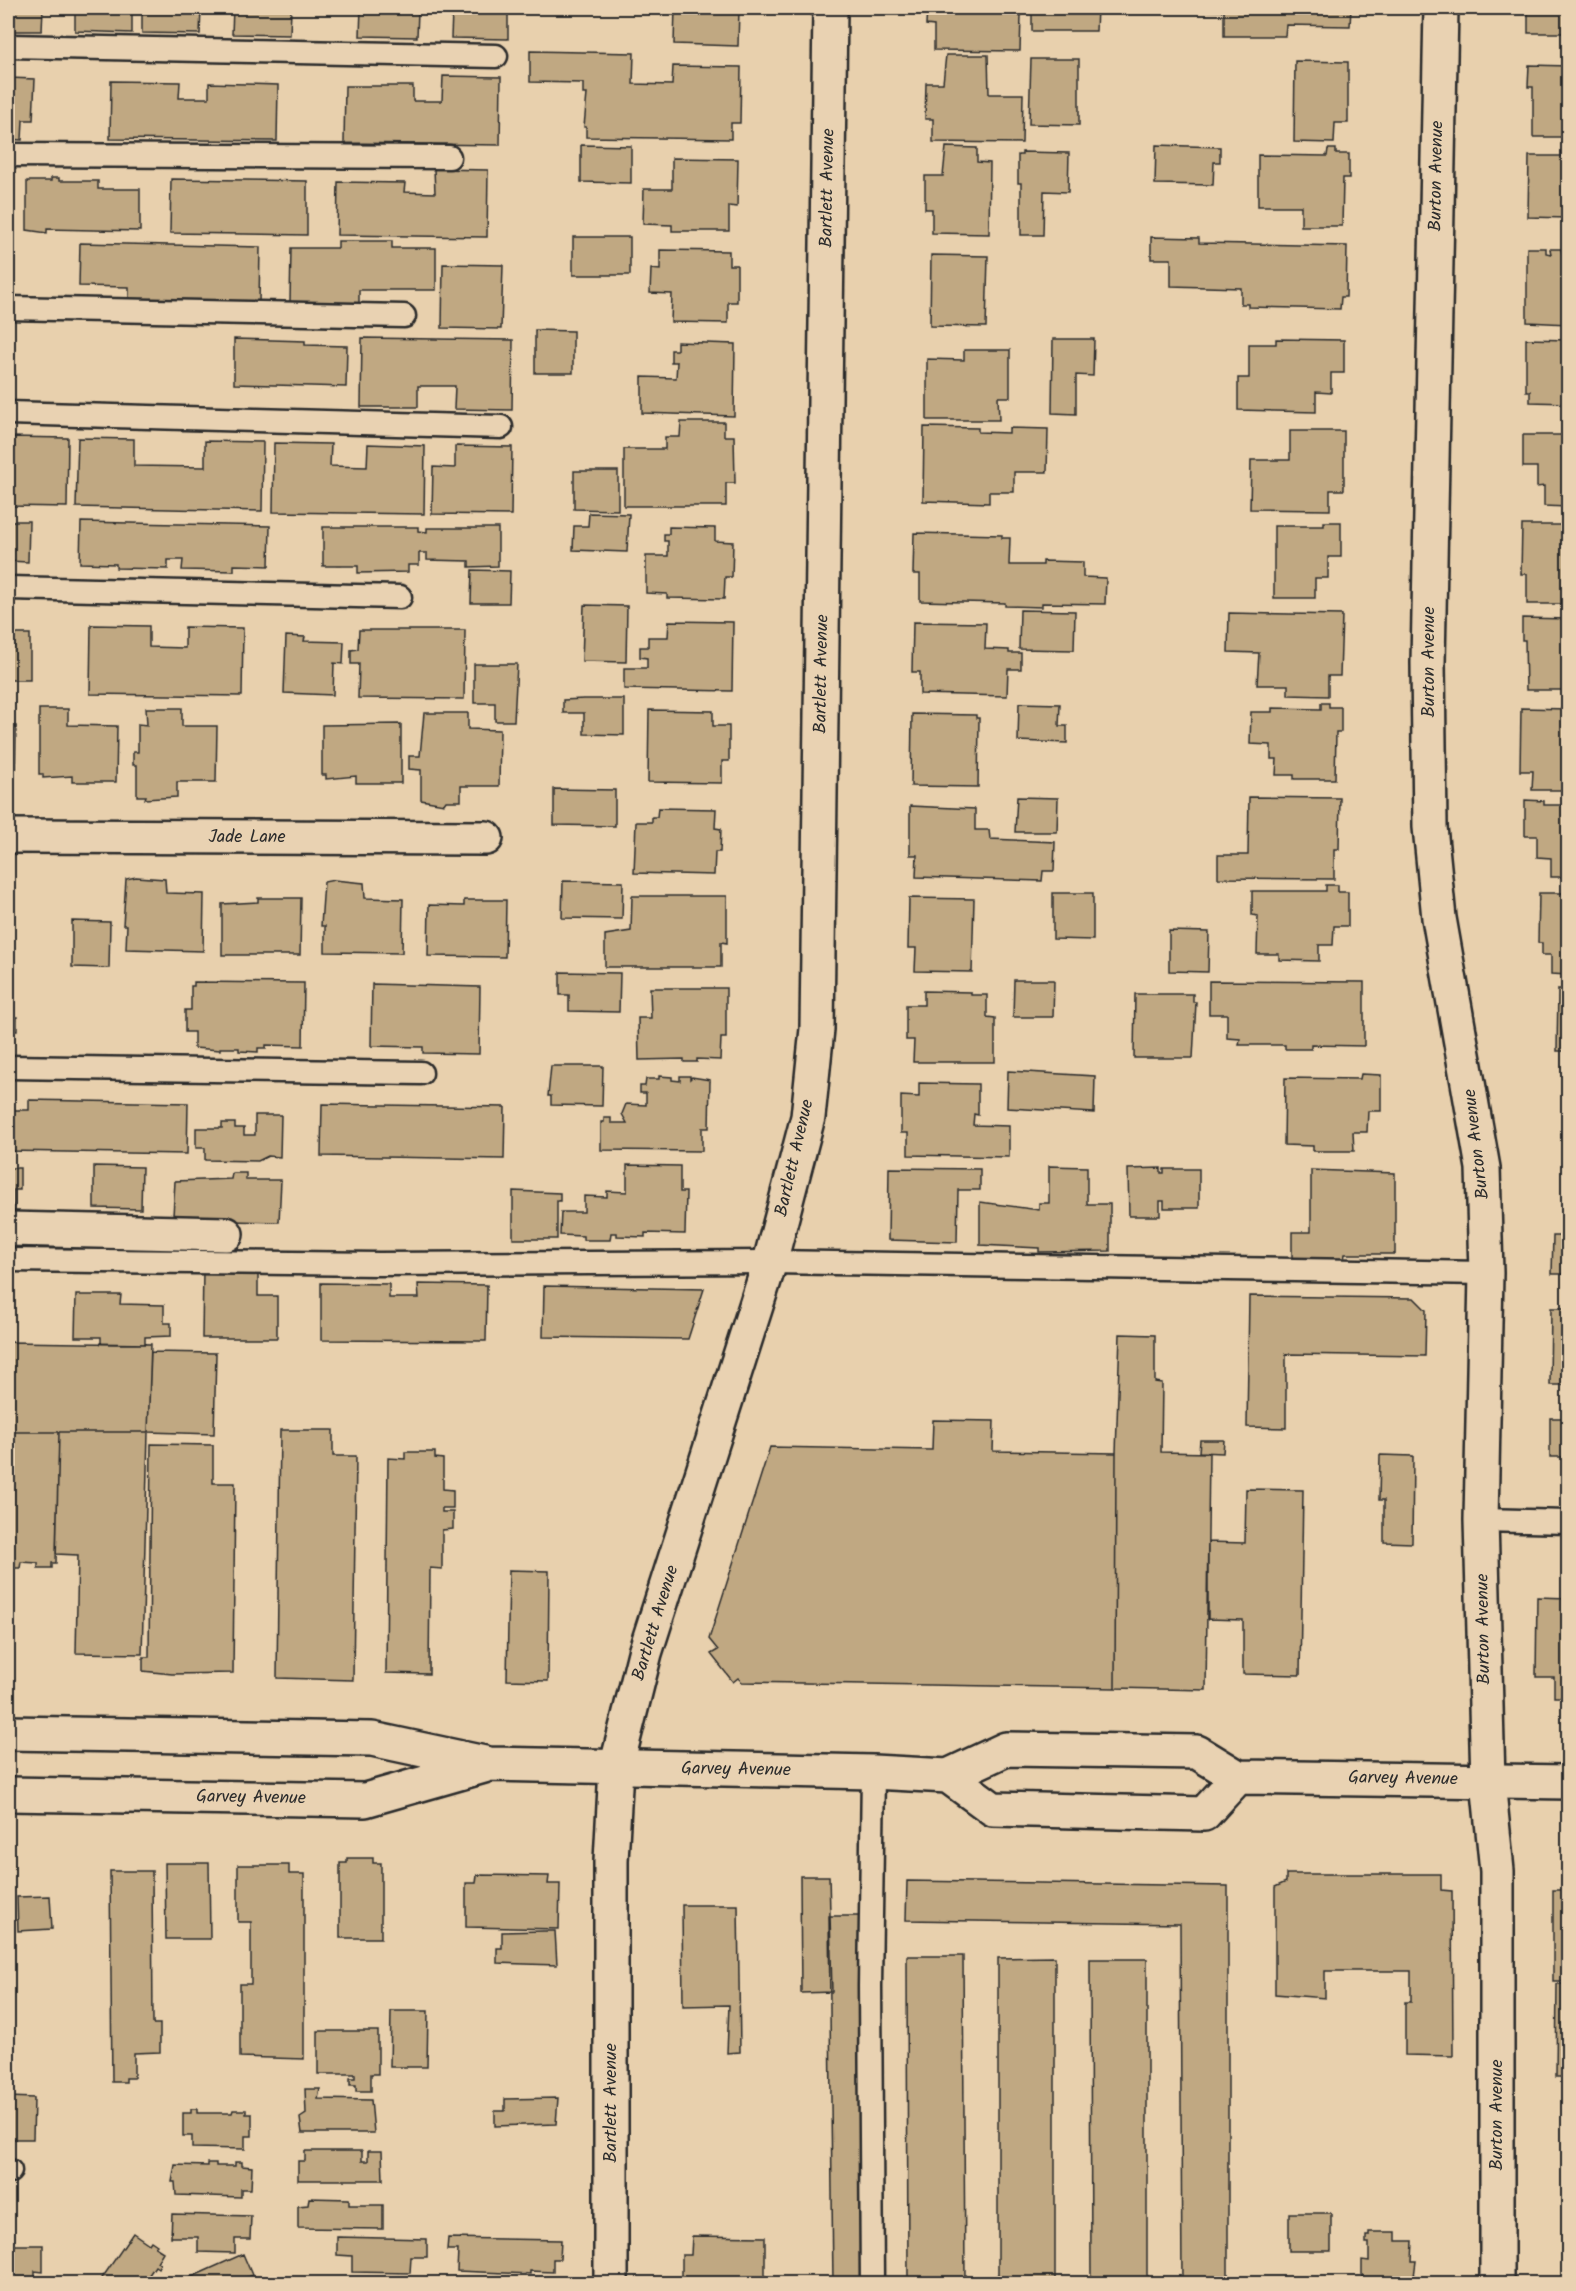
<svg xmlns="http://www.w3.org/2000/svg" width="1576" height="2291" font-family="Kalam,sans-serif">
	<rect width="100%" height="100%" fill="#e8d0ad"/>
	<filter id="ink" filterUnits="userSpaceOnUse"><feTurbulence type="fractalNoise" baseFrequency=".0167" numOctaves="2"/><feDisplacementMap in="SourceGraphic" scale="12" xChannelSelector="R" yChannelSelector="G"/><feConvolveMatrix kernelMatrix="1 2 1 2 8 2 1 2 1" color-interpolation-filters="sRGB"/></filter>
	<g filter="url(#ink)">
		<path fill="#c0a882" stroke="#2b2b2b" stroke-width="1.5" d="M8 8H43L42 31H8Z
			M75 8H132V33L75 31Z
			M142 8H201L200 34 142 33Z
			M207 8H291L290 35 232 34 233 8Z
			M361 8H508V39L451 38 452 12 418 11 417 37 360 36Z
			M675 8H739L738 46 674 44Z
			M927 8H1018V15H1021L1020 51 934 50V26L926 25Z
			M1032 8H1097L1096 31H1032Z
			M1181 8H1351L1350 26 1286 25 1285 36H1224V11L1181 10Z
			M1528 8H1568V33H1528Z
			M530 51 634 53 633 84 672 85 673 66 741 67 740 123H731V139L586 137V127H584L587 94H583V83L530 82Z
			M946 55H988L989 94H1023L1022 143 933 142V119H925L926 83H943Z
			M1031 59H1079V125L1029 124Z
			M1295 61 1348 62V123H1335L1334 143 1294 142Z
			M1529 65 1568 66V137H1533V87H1528Z
			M443 76 501 77 500 145 344 143 345 86H413V101H442Z
			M8 78 35 79 33 120H23L22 140 8 139Z
			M111 81 180 82 179 98H209V83L278 85 277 141 110 139Z
			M581 145 631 146V183L581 182Z
			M1156 145 1220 147V162H1214L1213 185 1155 184Z
			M946 147 977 148V162L990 163 989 234 932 233V209H925V176H943Z
			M1328 149H1336V154H1349V178H1343L1342 226H1301V206H1258V155L1327 156Z
			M1022 152 1069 153 1068 192 1044 191 1043 235H1021V183H1018V155H1022Z
			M1529 156H1568V218L1528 217Z
			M672 158 738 159 737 207 729 206V231H672V225L643 224 644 189H672Z
			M434 169 488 170 487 237 337 235 338 182 405 183 404 192 435 193Z
			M51 178H59V181H98V189H140V231L47 229V233L27 230V181H51Z
			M171 179 307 181V235L170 233Z
			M8 235H10L9 299H8Z
			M573 237H630V275H573Z
			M1151 237 1199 238V243L1347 246 1346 297H1341L1340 309 1248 307V304H1241V288L1171 286V259H1151Z
			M338 241H392V248H436V290H359V303H290L291 248H338Z
			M80 243 260 247 259 303 129 300V287L79 286Z
			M1527 248H1546V253L1551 254 1550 249H1561L1562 253H1568V324L1527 322Z
			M660 250 729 251V265H737V302H728V323L671 322 672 294 650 293 651 269 660 270Z
			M931 255 988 256 986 327 930 326Z
			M443 264 503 265 501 329 442 328Z
			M535 330 573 331V373H535Z
			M362 338 513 340 512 410 454 409 455 386H418V407H361Z
			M234 339 305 341V345L347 346 346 387 234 384Z
			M1053 339H1094L1093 376 1076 375V414L1052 413Z
			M1276 339 1344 340V373H1331V393L1316 392V412L1238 410V378H1249V344H1276Z
			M1526 339 1568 340V403L1530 402V391H1526Z
			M677 342 735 344 734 416 642 413V377L676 378 677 362H671V350H677Z
			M964 350H1010V397H998L999 420H927V359L964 360Z
			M681 422H724V436H734L735 483H726V506H624V449H665V437H680Z
			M924 427 978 428V432L1009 433V428L1048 429 1047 472H1014V492H989V503L923 501Z
			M1290 431H1344V490H1330V510L1250 509 1251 460H1290Z
			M1523 435H1568V507L1544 506V486L1537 487V467H1523Z
			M10 437 68 438 67 507 8 506Z
			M78 438 134 439V466L205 467V441L263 442 262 511 76 507Z
			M274 443 331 444 330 466 367 467 368 444 425 446 424 514 273 512Z
			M455 446 512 447 511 515 432 514 433 467 455 468Z
			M574 471H618V510L574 509Z
			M589 513 629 514 627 552 573 550 574 526H588Z
			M8 521H29L28 562 8 561Z
			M81 522 270 526 269 566 234 565V571L182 570 183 560H168V569L116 568V564L80 563Z
			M1324 522H1341V557H1328V578H1315V598H1274V526H1324Z
			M1522 525H1568V604H1527V574H1521Z
			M323 527H418V531L427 532V528H498V566L469 567V561L427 560V553H419V565H408V572L358 573V566H323Z
			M669 527 715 528V541L733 542 732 577H725L724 599 667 598V594L646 593V556H668V541H664V534H669Z
			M914 533 1002 535V538H1010L1009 565H1043V561L1083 562V577L1106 578 1105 604 1042 603V607L1005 606V603L920 601V574H913Z
			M472 570 510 571 509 603H471Z
			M584 605 627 606 626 662 582 661Z
			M1020 610 1075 611 1074 650 1019 649Z
			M1229 613 1342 615 1340 676H1328V696L1288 695V685H1257L1259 653 1228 652Z
			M1522 618 1568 619 1566 690H1526L1525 640H1522Z
			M669 621 733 622 732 691 624 689V668H647V658L640 657V647H648V637H668Z
			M913 622 986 623 985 649 1009 650V653H1021V669H1008L1007 696 920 694V672H912Z
			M91 625 149 626V647L185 648V627L243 628 242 696 90 694Z
			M359 630H465L464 699 358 698 359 664H351V650L358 649Z
			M8 634H30V680H8Z
			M286 636 305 637 304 641 344 642 343 664 334 663 333 695 284 693Z
			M474 664H517L514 721H495V703H474Z
			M584 699H624V735L584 734V713H563V700Z
			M1019 703 1060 704 1059 726H1067V743L1018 741Z
			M1321 703H1329V707H1341V732H1336L1335 779H1294V775H1276L1277 759H1271V745L1250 744 1251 712H1272V708L1321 709Z
			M146 708H182V726H217L216 782H177V797L145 799 146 796H137V765H133V752H138V724L147 725Z
			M1521 708 1568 709V790H1532L1533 771H1520Z
			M39 709H68V725L117 726 116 782H72V776L43 778V774H39Z
			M649 710 713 711V726H729V761H722V783L648 782Z
			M424 713H468V729L500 730 499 786H461V801H446L444 804 421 800V770L409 769V756H420Z
			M912 714 976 715V718H979L978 787 911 786Z
			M401 724V783H356V776L326 779V775H322V725Z
			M8 726H16L15 783H8Z
			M554 789 615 790V826L554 825Z
			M1017 797 1058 798 1057 832H1015Z
			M1249 797 1340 798 1339 849H1334V879L1218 878V855H1248Z
			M1525 800 1544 801V805H1568V877H1551V858L1537 857V836H1525Z
			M910 806 975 809V830H989L990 839 1055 842 1054 871H1043L1042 881 916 877 917 855H910Z
			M658 808 716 809 715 828 721 829 720 852H715L714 875 634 873 636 822H652V817H657Z
			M136 877 165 879 166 893 204 894 203 951 126 949 127 925H123L126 879Z
			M334 880 364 883 365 898 403 899 402 953 325 952V926H321L324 882Z
			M563 881 623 882 622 919 562 918Z
			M1326 885H1338V892H1348V926H1334L1333 945H1319V961L1279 960V954H1257L1258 916 1252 915V891H1326Z
			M1053 893H1093V940L1053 939Z
			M1539 893H1568V975L1551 974V955H1542V943H1538Z
			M632 896H727V943L721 942V967H605V935L631 931Z
			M258 898H301L300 955H222V904L258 902Z
			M909 898 974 899 972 972 915 971 916 948H908Z
			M464 900H506L505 957 428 956 429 905 464 906Z
			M72 921 110 922 109 968 72 967Z
			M1169 931 1209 932 1208 972 1169 971Z
			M560 972 620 973 619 1012 569 1011V995H560Z
			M1014 980H1054L1053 1017H1013Z
			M1209 981 1364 982V1046L1311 1045V1049H1285V1045H1239L1240 1039 1227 1038V1014H1209Z
			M194 982 304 983 303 1046 266 1045V1048H258V1052L239 1051V1048H220V1050L194 1048V1032H185V1010H191V986H194Z
			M372 984 480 987 479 1054 423 1053V1047L371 1046Z
			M650 988H726V1038H721L720 1060 697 1059V1062H684V1059L639 1060 638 1018H651Z
			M1558 989H1568V1051H1557Z
			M924 991 971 992V995H987V1017L995 1018V1062H913L914 1040H906V1005H924Z
			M1135 994H1193V1002H1196L1193 1058H1134Z
			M8 1017H17V1031H8Z
			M551 1066H603L602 1106 551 1105V1096H548Z
			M1008 1071 1095 1076 1094 1113 1007 1108Z
			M1361 1074 1381 1075V1111H1368L1367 1132H1353L1354 1151H1313V1146L1284 1145 1285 1078 1360 1079Z
			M659 1076 672 1077V1080L680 1081V1076H690V1079L692 1077 710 1080 709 1128H702V1151L601 1150V1122H604V1118H611V1123H627L622 1114 626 1104 646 1105V1093H640V1086H645L646 1079H659Z
			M919 1083 978 1084V1115L974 1114 973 1125 1009 1126V1157L908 1155V1133H901V1096L919 1097Z
			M29 1100 188 1103 187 1154 8 1151 9 1110H29Z
			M322 1104 505 1107 504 1159 321 1156Z
			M255 1115H281L280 1157 268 1156 258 1161 205 1160V1148H196V1128H222V1123H235V1128H244V1135H255Z
			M627 1165 680 1166V1192H686L685 1234 645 1233V1237L617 1236V1233H611L610 1240H583V1236L560 1235 561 1212H584V1196L607 1197V1191L627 1192Z
			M94 1166 142 1167 141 1209 94 1208Z
			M1049 1166 1087 1167V1204H1110V1251L1039 1252V1248L980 1245V1202L1039 1210V1203H1049Z
			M8 1168H20V1190H14V1219H8Z
			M889 1168 980 1169V1190H958L957 1242 888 1240Z
			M1161 1168V1173H1164V1169H1199V1208H1164V1201H1160V1216H1129L1128 1169Z
			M1311 1170 1395 1173V1254H1345L1344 1259H1292V1232H1311Z
			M232 1173H246V1180H281L279 1222 188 1220V1216H173L175 1181 231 1179Z
			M513 1191 560 1193V1201H557V1239H513Z
			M1553 1236H1568V1274H1552Z
			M203 1269 258 1270V1296H277V1338H202Z
			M321 1283 389 1284V1298H419L418 1284 487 1285 486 1341 321 1340Z
			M544 1286 704 1289 688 1339 543 1337Z
			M76 1295H121L120 1304 164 1305V1323H171V1336L145 1337V1344H101V1337H75Z
			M1249 1296 1414 1298 1426 1310 1425 1356 1286 1354V1428L1247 1427Z
			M1551 1308H1568V1385H1550Z
			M1120 1334 1155 1335V1382L1162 1383 1161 1452 1209 1453 1206 1690 1115 1688 1116 1453Z
			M8 1342 151 1344 148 1432H8Z
			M151 1352 216 1353 214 1434 148 1432Z
			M1550 1418H1568V1457H1550Z
			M933 1420 994 1421 993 1451 1116 1453 1115 1688 742 1682 738 1678 733 1682 711 1654 718 1650 709 1639 770 1447 932 1450Z
			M280 1430H333V1456H356L353 1680 277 1678Z
			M8 1432H59L56 1563H52V1568H38V1563L21 1562 20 1568H8Z
			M59 1432H148L142 1654 76 1653 78 1555 56 1554Z
			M1200 1440H1224L1223 1453 1199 1452Z
			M151 1444 213 1445V1483H235L233 1673 172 1674 143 1671V1657H149Z
			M405 1452H435V1458L443 1459V1489L453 1490V1508H442V1512H453V1529L442 1530V1569L430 1568 429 1674 386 1673 388 1458 405 1459Z
			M1380 1455 1413 1456 1412 1543 1384 1542V1500H1379Z
			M1246 1489 1303 1490 1300 1675 1243 1674V1620L1208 1619V1542L1245 1543Z
			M509 1570 549 1571 548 1681 507 1680Z
			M1537 1597 1568 1598V1697H1554V1677H1536Z
			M347 1858H373V1863H381V1938H340V1863H347Z
			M165 1863H209L210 1939H166Z
			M238 1865H289V1874H304V2059L240 2057V1984H251V1922H238Z
			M110 1871H152L153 2024H160V2052L134 2053V2078H126V2082H112Z
			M1286 1874H1441V1890L1452 1891 1453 2056 1405 2055V2002H1411V1971H1325V1998L1275 1994V1887L1286 1882Z
			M477 1875 549 1876 548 1884H560L559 1929 466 1927V1883H476Z
			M800 1876H829L832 1992 801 1993Z
			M907 1881 1228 1886V2284H1182L1180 1924 906 1920Z
			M1553 1890H1568V1981H1553Z
			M50 1896 52 1929 18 1931 17 1897Z
			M682 1905H738L740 2052 727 2053 729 2005 683 2006Z
			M829 1916H860L861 2284H833Z
			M544 1931H555L557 1965 497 1963V1948H502V1932Z
			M907 1956H963L965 2284H908Z
			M1055 1957V2284H998V1958Z
			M1090 1959H1147V2284H1091Z
			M1557 1984H1568V2077H1556Z
			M391 2011H428L427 2067H390Z
			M318 2031H378V2074H371V2091H356V2085H350V2078H355V2074H318Z
			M305 2089H320L318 2099 371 2100 374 2133H302L300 2118 306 2114Z
			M8 2097 34 2098 33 2139H8Z
			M558 2098 556 2124 495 2126V2111H505V2099Z
			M191 2109H197V2113H232L233 2110H246V2114H252V2136H245V2149L192 2148V2136H183V2113H191Z
			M305 2151H362V2161H368V2151H382L383 2180H298V2161H305Z
			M235 2162H242V2166L252 2167 251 2189H241V2197L176 2195 175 2182H172L175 2165 208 2166V2163H216V2166H235Z
			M309 2198 349 2199V2205H383V2229L298 2228V2206L308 2205Z
			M1289 2213H1331V2251H1289Z
			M172 2214 251 2216 250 2239H235V2253L198 2252V2237H171Z
			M1369 2232H1396V2241H1413L1412 2261H1416L1413 2284H1362V2260L1369 2261V2243H1366V2236H1369Z
			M133 2233 149 2244 151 2241 157 2245 155 2247 163 2252 157 2262 160 2264 158 2268 155 2266 144 2282 146 2284H98Z
			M692 2236 765 2237V2284L682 2283V2255H691Z
			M337 2237 427 2239V2257H411L410 2273 352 2272V2256L337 2255Z
			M448 2238 561 2240 560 2259H553V2272L530 2271V2274L457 2271 458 2250H447Z
			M8 2245H43V2272L35 2271V2280H13V2272H8Z
			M243 2254 252 2275 231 2284H176Z"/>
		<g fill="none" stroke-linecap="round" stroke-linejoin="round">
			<defs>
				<path id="lane" d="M8 46 496 56
					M8 155 449 157
					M8 308 404 316
					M8 413 501 427
					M8 588 400 597
					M8 1067 421 1073
					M8 1260 379 1264 770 1262 1486 1273
					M1481 1520 1568 1522
					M8 2171H10
					M872 2284 870 1986 873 1772"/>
				<path id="street" d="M1441 8 1428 663 1430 827 1439 918 1483 1168 1486 1273 1481 1520 1488 1781 1497 1871V2284
					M8 836 486 838
					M8 1229 226 1234
					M611 2284V1861L616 1768 645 1653 770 1262 808 1117 817 1029 830 8"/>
				<path id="primary" d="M8 1733 372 1739 489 1764 873 1772 948 1776 1006 1749 1197 1752 1238 1777 1568 1782
					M948 1776 993 1809 1204 1814 1238 1777
					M8 1794 365 1800 484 1766"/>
			</defs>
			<use href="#lane" stroke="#2b2b2b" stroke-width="27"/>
			<use href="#street" stroke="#2b2b2b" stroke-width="38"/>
			<use href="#primary" stroke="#2b2b2b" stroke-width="38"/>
			<use href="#lane" stroke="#e9d2b2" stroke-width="22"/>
			<use href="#street" stroke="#e9d2b2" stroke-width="33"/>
			<use href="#primary" stroke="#e9d2b2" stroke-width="33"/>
		</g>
	</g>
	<g text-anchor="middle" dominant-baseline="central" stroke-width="4.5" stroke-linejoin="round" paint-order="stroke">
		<g font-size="18" fill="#2b2b2b" stroke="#e9d2b2">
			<text transform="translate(1437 176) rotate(-89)">Burton Avenue</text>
			<text transform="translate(828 188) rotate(-89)">Bartlett Avenue</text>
			<text transform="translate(1429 662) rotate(-90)">Burton Avenue</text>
			<text transform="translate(822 674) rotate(-89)">Bartlett Avenue</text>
			<text x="247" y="837">Jade Lane</text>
			<text transform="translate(1477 1144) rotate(-97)">Burton Avenue</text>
			<text transform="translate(795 1158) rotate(-77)">Bartlett Avenue</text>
			<text transform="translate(656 1623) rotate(-73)">Bartlett Avenue</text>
			<text transform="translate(1484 1629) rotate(-91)">Burton Avenue</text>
			<text transform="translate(736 1770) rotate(1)">Garvey Avenue</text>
			<text transform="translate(1403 1779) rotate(1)">Garvey Avenue</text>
			<text transform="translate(251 1798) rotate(1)">Garvey Avenue</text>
			<text transform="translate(611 2103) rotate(-90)">Bartlett Avenue</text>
			<text transform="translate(1497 2115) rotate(-90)">Burton Avenue</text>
		</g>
	</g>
	<rect width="1576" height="2291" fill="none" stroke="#e9d2b2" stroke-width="30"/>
	<rect x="15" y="15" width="1546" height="2261" fill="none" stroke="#2b2b2b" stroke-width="2" filter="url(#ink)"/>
</svg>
